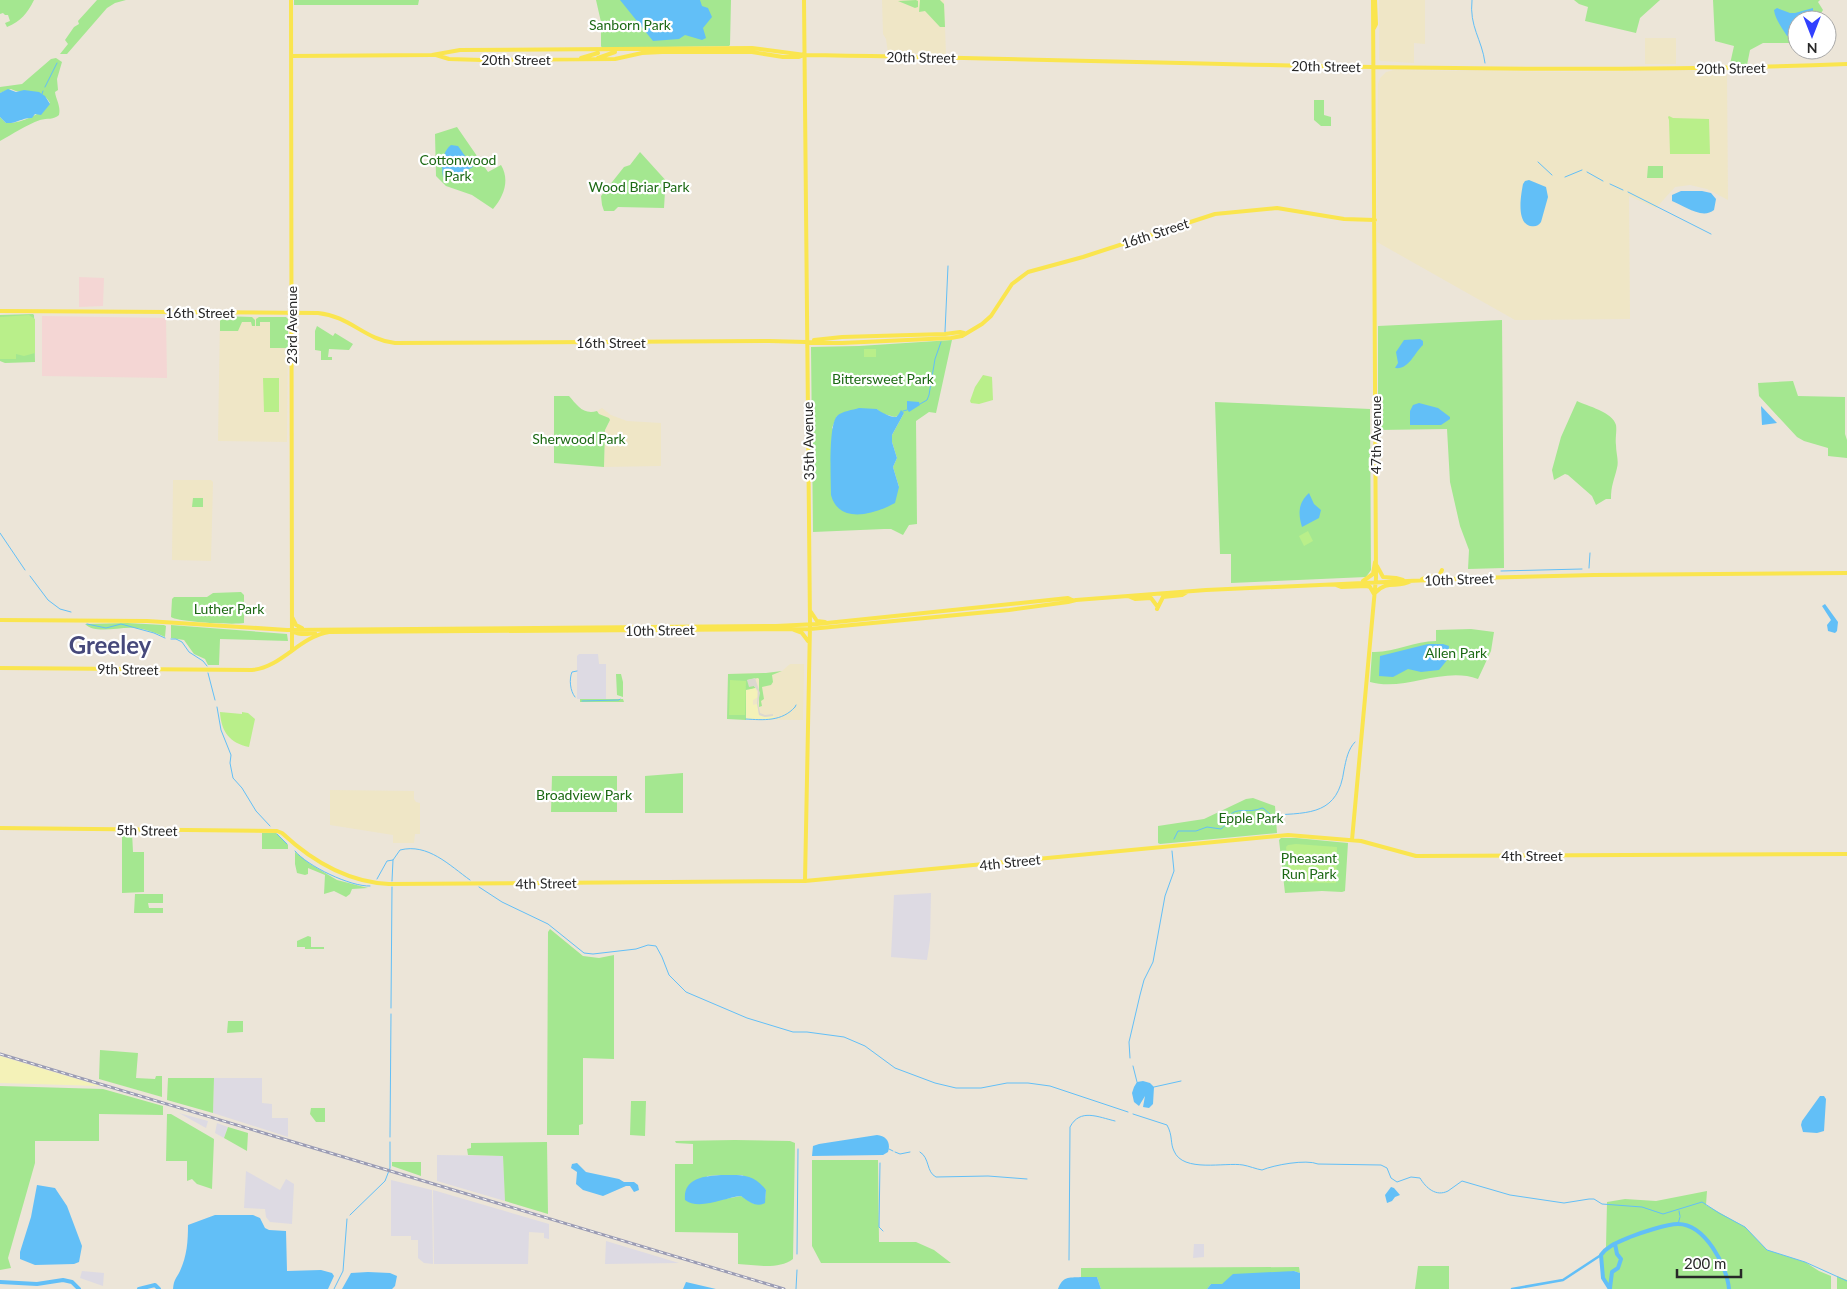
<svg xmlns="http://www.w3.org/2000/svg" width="1847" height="1289" font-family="Lato,sans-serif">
	<rect width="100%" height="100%" fill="#ece5d8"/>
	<path fill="#dddae3" d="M579 654H598L599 664H606V699H577V656Z
		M931 893 930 940 927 960 891 957 894 895Z
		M214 1078H262V1103L272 1104V1118H288V1137L213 1113Z
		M179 1113 208 1121 206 1128Z
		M217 1123 228 1127 224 1138 215 1133Z
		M437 1155 503 1156 505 1201 437 1181Z
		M246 1171 280 1190 286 1179 294 1184 292 1224 270 1222 266 1217 265 1209 244 1208Z
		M391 1180 432 1190 433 1264 424 1263 418 1258V1240H411V1236H391Z
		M433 1190 549 1224V1239L544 1238V1233L529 1232 528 1264H434Z
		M606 1241 679 1263 605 1264Z
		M1194 1244H1204V1257L1193 1258Z
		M82 1271 104 1273 103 1286 80 1278Z"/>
	<path fill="#efe6c6" d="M882 0H944L946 54 888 53 886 39 883 34Z
		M1379 0H1425V44L1414 43V63L1381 61 1379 60Z
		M1645 38H1676V64H1645Z
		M1394 70 1563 72 1727 70 1728 200 1707 189 1690 185 1675 187 1656 208 1629 196 1630 319 1515 320 1377 242 1378 84 1380 78 1386 72Z
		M220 316 288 318 287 442 218 441Z
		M602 408 611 415 627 421 661 423V466L604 467 605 430 609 423 597 411Z
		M173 480H211L213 482 211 561 172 560Z
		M790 664H804L803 720 727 719 728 674 766 673 782 671Z
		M330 790 414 791V799L416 802 420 803V834H415L414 843H393V835L330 825Z"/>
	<path fill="#f4d6d4" d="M79 277 104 278 103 306 79 307Z
		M42 316 166 318 167 378 42 376Z"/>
	<path fill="#a4e790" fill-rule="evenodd" d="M0 0H34C27 14 21 21 7 27L5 23 10 21 8 15H5L3 13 0 14Z
		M97 0H126L115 3 107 8 67 54H60L68 44 65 40 74 27 79 24 78 21Z
		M294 0H419L418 5H294Z
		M596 0H731L730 45 729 46 602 48 601 46V22Z
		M916 0 918 1V7L915 8 898 1Z
		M920 0H940L944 4 945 27H940L925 11 919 12Z
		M1574 0H1660L1640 18 1636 33 1585 21 1588 7 1579 4Z
		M1713 0H1820L1818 2 1823 10 1817 20H1797V43H1763L1750 50 1747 65 1730 64 1734 46 1715 41Z
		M56 58 62 62 57 79 58 90 55 92C56 100 61 106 59 115 54 120 47 118 40 120 26 125 13 134 0 141V117L6 123C20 124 42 114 50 103 41 86 23 96 11 89L0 93V87L22 84 51 59Z
		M1314 100H1324V115L1331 117V126H1321L1314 120Z
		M457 127 488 172 501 165C510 180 504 196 493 209L472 195 446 186 436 176 435 134Z
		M640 152 669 184 665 192 664 208 618 207 614 211H604L602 205 601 196 624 167 630 165Z
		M1648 166H1663V178H1647Z
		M33 314 34 315 35 362 5 363 0 361V315Z
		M220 316 252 317 255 320V326H252L251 322H242L238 331H220Z
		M259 317H286L288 319V348H270V322H260V326H256V319Z
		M1502 320 1504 568 1468 569 1469 550 1460 526 1450 482 1447 429 1378 430V326Z
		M317 326 333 336 335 333 353 344 349 350 329 349 328 357H332V360H321V351L315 350V331Z
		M952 340 936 413 929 412 916 421 917 524 909 525 903 535 891 529H884L813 532 811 347 859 346ZM877 409 880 413 895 417 904 413 892 435V442L897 458 893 467 899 487 832 428 837 416Z
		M1793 381 1798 396 1845 397V434L1847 440V458L1828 456V448L1804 441 1797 437 1759 396 1758 383Z
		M554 396H569C577 405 583 415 597 411L599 414 609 418 610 420 605 430 604 467 554 463Z
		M1577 401C1587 406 1613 412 1616 425 1617 431 1615 439 1616 445 1616 453 1619 461 1617 468 1614 481 1611 485 1611 499H1606L1596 505 1592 496 1568 475 1565 474 1554 480 1552 470 1561 437Z
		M1215 402 1370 409 1371 570 1366 577 1231 583V554H1220Z
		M193 498H203V507H192Z
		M241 592 244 595V623C233 625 178 622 171 617L172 599 174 597H207L213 593Z
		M127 623 164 625 166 626 165 637C156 633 146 629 135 628 121 626 96 635 85 624Z
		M171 625 287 634 288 641 220 639 219 665H208L205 659 194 654 184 640 171 638Z
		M1471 629 1494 632 1491 651 1478 679C1443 666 1405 692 1370 682L1372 652C1394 653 1414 641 1436 641V630Z
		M782 671 772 675 773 682 771 685 762 687 764 699 761 701 762 706 759 707V679L758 678 747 680 756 688 746 691V720L727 719 728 674 766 673Z
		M616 674H621L623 682V697L617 695Z
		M580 699H623L624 702H580Z
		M683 773V813H645V776Z
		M552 776H617V812H551Z
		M1253 798 1275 806 1277 833 1160 844 1158 843V826L1204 819 1246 799Z
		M122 832H132L133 852H144V892L122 893Z
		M262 833H276L288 845V849H262Z
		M1281 838H1296L1348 843 1345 891 1342 892 1322 891 1285 893 1279 840Z
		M295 852 310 864 337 880 368 888 352 889 350 894 346 897 334 891 324 894 325 875 308 868V874L305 875 297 873 295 864Z
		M135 894H163V903H148L149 908H163V913H134Z
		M550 929 583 956 599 958 614 955V1059L583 1058V1124L579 1125V1135H547L548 932Z
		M308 936 311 937V947H324V949H305V947H297V941Z
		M228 1021H243V1032L227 1033Z
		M100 1050 138 1053 136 1078 155 1079 156 1076H162V1097L99 1079Z
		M168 1078H214L213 1113 167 1100Z
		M0 1086 103 1089 163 1106V1115L99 1114V1141H35V1163L8 1258 11 1268 0 1270Z
		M631 1101H646L645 1136 630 1135Z
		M311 1108H325V1122H316L310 1114Z
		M167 1114H171L214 1139 212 1189 197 1184 192 1179 187 1181V1161H166Z
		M228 1127 248 1133 247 1151 224 1138Z
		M735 1140 790 1141 795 1143 793 1259C778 1270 756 1265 738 1264V1233L675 1232V1164H693V1144L676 1143 675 1141ZM721 1175H742L766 1190 765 1200 754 1204 741 1196 697 1204 707 1176Z
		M547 1142 548 1214 505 1201 503 1156 468 1155 467 1149 471 1148V1143Z
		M812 1160H878L879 1242H916L934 1250 951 1263H821L812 1246Z
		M392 1162H421V1176L392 1166Z
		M1707 1191 1706 1205 1745 1227 1767 1250 1805 1262 1819 1271 1831 1276V1289H1610L1603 1278 1601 1255 1606 1247 1607 1202 1625 1199 1656 1201Z
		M1418 1266H1449V1289H1415Z
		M1299 1267 1300 1273 1294 1271 1222 1284H1211L1207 1289H1101L1097 1277H1081V1268Z
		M1837 1276 1847 1280V1289H1837Z"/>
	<path fill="#f4f2b8" d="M756 688 758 697 753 700V705L757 704 759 715 765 717 774 716 773 719H746V690Z
		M0 1056 100 1086 0 1083Z"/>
	<path fill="#b9ef8a" d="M1669 116 1673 118 1709 119 1710 154H1670L1669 120 1668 117Z
		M29 315 35 319V353L24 356 16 354V359H0V317Z
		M864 349H876V357H864Z
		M983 375 992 377 993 400 979 404 971 403 970 401 975 387Z
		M263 378H279V412H264Z
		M1308 531 1313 541 1304 546 1299 536Z
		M730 680 746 681 745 715H729Z
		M242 712 248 713 255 719 249 747C230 743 221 732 220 712L242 714Z
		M1296 844 1337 847 1336 883 1290 882 1286 847 1288 845Z"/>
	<path fill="#dcd8cf" d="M755 678 760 693 758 703 760 713 765 715 773 714V716L765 717 759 715 757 703 758 691 754 686 749 687 747 680Z"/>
	<path fill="#62bff7" d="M620 0H700L702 6 708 8 712 17 703 28 706 38 702 40 685 35 679 39 653 41Z
		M1777 8 1790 13H1795L1813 8V12L1807 20H1797V37H1794L1791 35 1787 36C1782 28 1775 19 1774 10Z
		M8 89 16 92 24 90 39 92 45 96 50 104 41 115 35 114 32 118C23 117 16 124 6 123L0 117V93Z
		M451 145 458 146 473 167 466 171 446 178 443 177C441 166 442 152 451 145Z
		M1529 180 1546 187 1548 197 1541 222C1538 226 1536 227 1530 226 1516 222 1521 195 1523 184L1525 181Z
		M1681 191H1702L1711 193 1716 199 1714 210C1702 220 1683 205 1672 201V195Z
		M1420 339 1423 341V345C1414 353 1409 370 1395 368L1398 363 1396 352 1404 340Z
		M907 401 919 402 920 405 909 412 907 409Z
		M1419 403 1438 408 1450 417V419L1441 425H1410V411L1413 405Z
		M1761 406 1777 423 1762 425Z
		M859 408 877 409C880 412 892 418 896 417 898 416 900 412 901 410L904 413 892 435V442L897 458 893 467 899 487 895 503C875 514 839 525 831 495 831 480 828 426 837 416 842 411 853 410 859 408Z
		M1309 493 1314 504 1321 510 1319 518 1302 527C1298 514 1298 503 1309 493Z
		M1825 604 1838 622 1837 631 1835 633 1828 631 1827 625 1831 620 1822 606Z
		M1428 644H1443L1449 646 1448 659 1439 670 1421 672 1408 669 1393 677 1379 676 1380 656Z
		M1143 1081 1150 1083 1154 1087 1153 1104 1149 1108 1143 1107 1145 1096 1139 1106 1134 1102 1132 1093 1134 1087 1137 1082Z
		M1820 1096H1824L1826 1099 1824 1131 1817 1133 1803 1132 1801 1125 1802 1121Z
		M877 1135C887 1136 891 1143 888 1152L883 1155 812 1156 813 1146 819 1144Z
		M577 1163 586 1172 619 1179 624 1182H634L638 1185 639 1190 634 1192 630 1186H626L603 1196 583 1190 576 1184 577 1172 571 1168 572 1164Z
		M721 1175C741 1175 753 1173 766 1190L765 1203C756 1208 748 1201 741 1196 726 1197 699 1211 685 1200 683 1178 704 1176 721 1175Z
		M37 1185 55 1188 67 1206 82 1246 79 1262 74 1264 35 1265 20 1259V1252L31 1217Z
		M1391 1187 1394 1188 1400 1195 1395 1197 1392 1201 1387 1203 1385 1195Z
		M215 1215H253L260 1218 265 1228 269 1230 286 1231 287 1271 321 1270 332 1273 334 1276 328 1289H173C174 1279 176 1279 180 1271 187 1256 188 1241 188 1225Z
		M1294 1271 1300 1273V1289H1207L1211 1284H1222L1233 1274Z
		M368 1272 390 1273 397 1276 395 1286 392 1289H342L351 1273Z
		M1081 1277H1097L1101 1289H1058C1063 1276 1068 1278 1081 1277Z
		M686 1282 716 1289H683Z"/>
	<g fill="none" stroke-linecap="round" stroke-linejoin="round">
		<path stroke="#62bff7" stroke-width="1" d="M1472 0C1469 27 1482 39 1485 63
			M45 87 57 63
			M42 94 43 91
			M1538 162 1552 175
			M1587 172 1603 181
			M1565 177 1582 170
			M1610 184 1623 190
			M1628 192 1711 234
			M945 332 948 266
			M920 404 927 400 929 395 935 359 941 342
			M903 411 907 410
			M0 533 25 570
			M1589 568 1590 553
			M1501 571 1582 569
			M30 576 48 600 60 609 71 612
			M87 624 106 628 121 624 154 633 165 638
			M171 639H176L182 642 189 652 203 661 207 666
			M208 673 215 700
			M575 697C570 691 569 679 572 672L577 671
			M582 701 619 700 620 699
			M217 707 221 730 231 755 230 763 233 778 242 788 256 811 270 826
			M795 707 796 705
			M746 719C763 720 782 722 795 707
			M1274 815C1311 813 1338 814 1344 770 1346 760 1348 749 1355 742
			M277 834 287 844
			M1174 839 1178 831H1196L1207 827 1221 829C1227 825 1226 820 1230 815 1236 808 1247 812 1255 810 1258 810 1260 808 1263 808L1270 814
			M295 851C307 866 351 887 370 886
			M377 879 387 861 393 860 400 850C428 843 449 865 470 880
			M392 881 393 860
			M479 887 502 902 548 924 584 953 593 954 636 949 648 945 656 946 662 957 669 975 686 992 747 1018 793 1032H807L844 1037 865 1046 895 1068 935 1083 956 1088H981L1007 1083H1028L1050 1086 1128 1112
			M391 1008 392 887
			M1130 1058 1129 1042 1140 995 1144 980 1153 962 1165 896 1174 871 1172 851
			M1133 1066 1137 1082
			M1154 1087 1181 1081
			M1133 1114 1167 1125C1173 1136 1170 1143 1174 1151 1183 1173 1225 1162 1243 1165 1249 1166 1256 1169 1262 1170 1274 1165 1306 1159 1318 1164L1381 1165 1387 1168 1391 1178 1397 1182 1411 1177 1420 1178C1426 1188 1436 1197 1448 1191 1453 1188 1457 1184 1462 1181L1510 1195 1564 1203 1589 1199H1594L1602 1204 1642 1207 1663 1214 1702 1202 1719 1213 1745 1227 1767 1250 1805 1262 1847 1281
			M390 1137 391 1014
			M889 1149 893 1151
			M895 1152 900 1154 910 1152
			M920 1152C930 1158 926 1172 936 1177L988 1176 1027 1179
			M880 1163 879 1227 883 1231
			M1679 1211 1680 1216
			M350 1215 385 1181 390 1168V1142
			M1678 1224 1680 1217
			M797 1254 798 1149
			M1069 1260 1070 1127C1080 1108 1098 1117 1115 1121
			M334 1289 343 1271 347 1219
			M796 1289 797 1270"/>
		<path stroke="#62bff7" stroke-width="2.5" d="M1512 1289 1563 1280 1601 1255"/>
		<path stroke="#62bff7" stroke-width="4" d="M0 1282 37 1284 63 1280 72 1282 79 1289
			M1610 1288 1612 1272 1618 1268 1621 1259 1617 1254 1615 1244
			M139 1289 155 1285 159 1289
			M1610 1289 1603 1278 1601 1255C1608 1245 1619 1242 1630 1237 1640 1233 1667 1224 1678 1224 1705 1224 1727 1266 1729 1289"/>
		<path stroke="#fae54f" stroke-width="4" d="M291 0 292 650
			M804 0 810 625 805 881
			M1374 28 1376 24 1375 0
			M436 55 449 59 482 60 615 59 642 53 662 52H752L783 57H799L804 55
			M291 56 432 55 460 50 752 48 805 55C1152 60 1500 77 1847 64
			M581 58 598 53
			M598 58 615 52
			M0 311 318 313C350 316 365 340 395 343L769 341 842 343 951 338 962 336 982 324 991 316 1012 284 1028 272 1083 257 1215 214 1277 208 1344 219 1375 220
			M814 340 842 337 945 334 960 332 964 333
			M1377 566 1383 577 1396 578 1403 580
			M1422 579 1427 577 1439 576 1442 570
			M1363 581 1373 574 1375 562
			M1336 585 1341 587 1367 586 1370 587 1374 594
			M1375 593C1388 579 1397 589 1411 581
			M1128 596 1135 599 1151 598 1157 606
			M1157 609 1163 597 1182 595 1187 592
			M811 612 817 621 825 622
			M292 617 296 625 302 628
			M0 620 147 621 287 630 776 626 817 624 1068 598 1072 600
			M292 630C297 636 307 634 315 633
			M794 630 802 633 808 641
			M0 668 252 670C282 667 299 637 329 632L810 629 1009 610 1068 602 1076 600 1206 590 1474 578 1594 575 1847 573
			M0 828 277 831 282 833C312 861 347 882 389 884L805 881 1288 835 1361 841 1416 856 1847 854
			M1352 840 1376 578 1373 0"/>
		<defs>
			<path id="rail" d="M0 1054 784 1289"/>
		</defs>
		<use href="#rail" stroke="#9b9cb4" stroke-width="3"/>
		<use href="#rail" stroke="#fff" stroke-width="1" stroke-dasharray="4" stroke-linecap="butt"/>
	</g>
	<g text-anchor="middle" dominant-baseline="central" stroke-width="4.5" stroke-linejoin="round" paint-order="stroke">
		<g font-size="14" fill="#1c6914" stroke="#fff">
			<text x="630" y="24">Sanborn Park</text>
			<text x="458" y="159">Cottonwood<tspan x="458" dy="16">Park</tspan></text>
			<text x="639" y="186">Wood Briar Park</text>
			<text x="883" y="378">Bittersweet Park</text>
			<text x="579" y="438">Sherwood Park</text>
			<text x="229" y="608">Luther Park</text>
			<text x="1456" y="652">Allen Park</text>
			<text x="584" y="794">Broadview Park</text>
			<text x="1251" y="817">Epple Park</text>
			<text x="1309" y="857">Pheasant<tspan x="1309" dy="16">Run Park</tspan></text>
		</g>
		<g font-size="14" fill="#282828" stroke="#fff">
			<text transform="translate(921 57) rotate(1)">20th Street</text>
			<text x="516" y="59">20th Street</text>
			<text transform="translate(1326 66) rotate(1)">20th Street</text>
			<text transform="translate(1731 68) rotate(-1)">20th Street</text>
			<text transform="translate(1155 233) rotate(-18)">16th Street</text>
			<text x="200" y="312">16th Street</text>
			<text transform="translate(291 325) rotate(-90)">23rd Avenue</text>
			<text x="611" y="342">16th Street</text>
			<text transform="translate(1375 435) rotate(-90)">47th Avenue</text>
			<text transform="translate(808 441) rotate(-91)">35th Avenue</text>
			<text transform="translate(1459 579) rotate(-2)">10th Street</text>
			<text transform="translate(660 630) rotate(-1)">10th Street</text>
			<text transform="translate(128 669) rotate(1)">9th Street</text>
			<text transform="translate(147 830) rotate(1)">5th Street</text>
			<text x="1532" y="855">4th Street</text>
			<text transform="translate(1010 862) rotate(-6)">4th Street</text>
			<text transform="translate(546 883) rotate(-1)">4th Street</text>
		</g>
		<g font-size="24" font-weight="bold" fill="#46497b" stroke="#fff">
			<text x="110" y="644">Greeley</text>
		</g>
	</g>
	<g transform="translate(1812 35) rotate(180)"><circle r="24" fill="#ffffff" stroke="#a9a9a9"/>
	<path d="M0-4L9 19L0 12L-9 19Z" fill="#3241ff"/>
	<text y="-8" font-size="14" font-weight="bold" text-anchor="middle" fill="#282828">N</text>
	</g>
	<path d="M1677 1269v8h64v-8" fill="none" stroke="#282828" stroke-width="2.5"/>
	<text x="1684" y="1269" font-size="15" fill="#282828" stroke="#ffffff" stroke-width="4" paint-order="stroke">200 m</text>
</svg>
